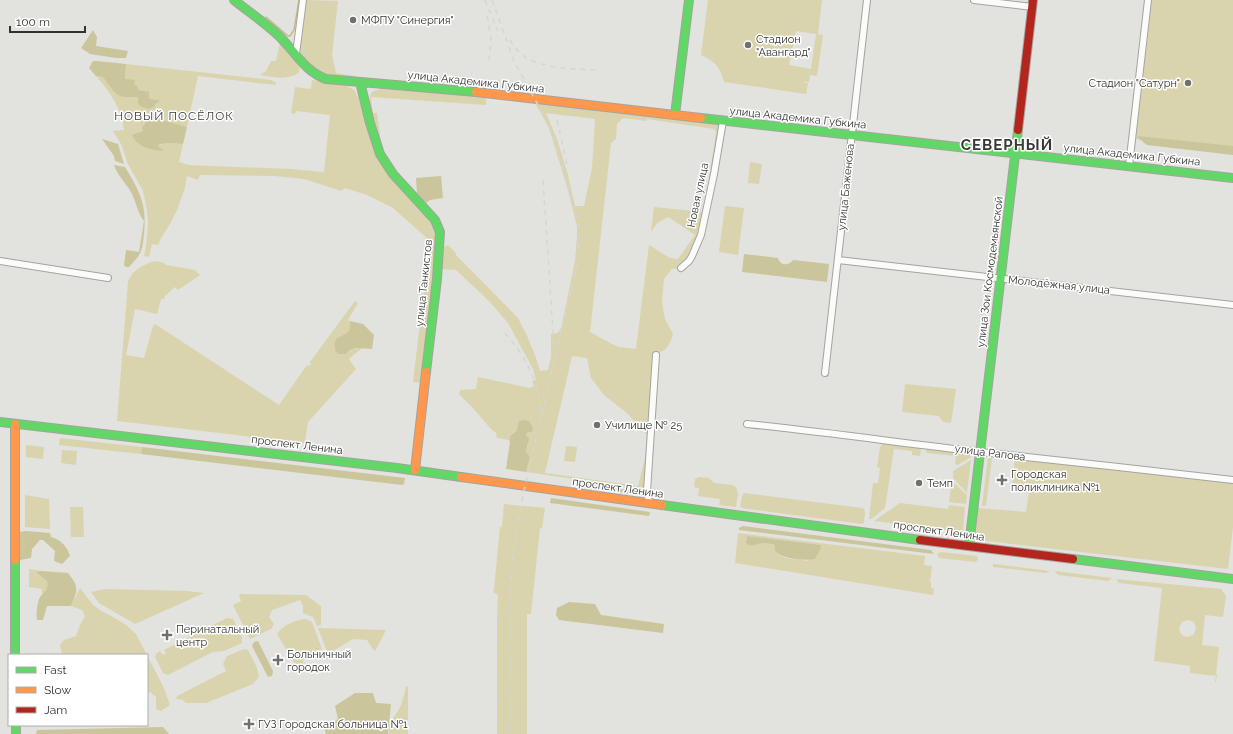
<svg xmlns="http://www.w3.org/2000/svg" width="1233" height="734" font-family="Raleway,sans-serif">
	<rect width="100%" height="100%" fill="#e2e2de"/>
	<path fill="#d9d4ae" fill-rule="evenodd" d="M306 0 338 1 332 55 336 73 355 76V79L326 76 311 68 301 55 299 44 302 37Z
		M708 0H822L818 34 823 35 817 76 810 75 809 82H804V83H808L806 94 724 82C720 67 715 61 701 55ZM796 31 816 34 811 69 789 65Z
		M1152 0H1233V149L1136 139Z
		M282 41 300 65 299 72C289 81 273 77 260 75L266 71 271 61H276L280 43Z
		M126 64 271 80 275 82 276 85 198 76 187 127 155 118 154 116 145 124 143 131 138 133 137 142 149 149 162 151 158 146C165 141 174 144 183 144L179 162 189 165 291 169 324 172 330 115 296 111 295 114 291 113 295 87 311 89 312 80 345 85 354 90 359 99 370 139 377 156 432 221 438 238 422 383 413 382 430 241 393 208 367 195 345 188 341 191 304 179 275 176 200 175 198 180 187 176 185 188 177 210 171 222 160 240 158 245 152 244 149 257 144 256 146 247 148 224 147 210 143 191 128 164 121 144 113 131 124 130C122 109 110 92 96 76L103 77 110 87 123 97H138V103L149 99 134 84 125 79Z
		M381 89 486 97V105L371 97 373 113H377L382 150C377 140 366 103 371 94 373 90 377 90 381 89Z
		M534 101 720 124 715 156 699 235 687 259 675 269H672L664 279 662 302 665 319 673 334C670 344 666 353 654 353L645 489 526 472 530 457 526 451 528 445 526 435 528 432 519 424 517 430C512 432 511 435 509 440L497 438 496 433 491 429 472 407 459 394 460 390 476 389 478 377 530 388 534 386 532 381 536 380 533 369 508 323 489 301 456 270 441 269 443 245 445 247 448 245 456 253V255L518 318 528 338 535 355 540 371 548 370 551 357V334L557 333 561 329 575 261 577 237V227L574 214 567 187 549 128ZM546 113 595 119 592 168 584 206H575L568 175 557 139ZM623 118 646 121 647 119 714 129 716 132 709 180 703 212 654 207 651 232 657 223 668 217 695 235 678 259 670 258 649 245 636 349 619 347 612 344 590 332 611 143 616 139 617 124ZM572 356 587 358 591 378 604 395 628 414 647 435 645 458 638 486 545 473Z
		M750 162 762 164 759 184 748 183Z
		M725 206 744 208 738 255 719 252Z
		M155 261 164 263 166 265 195 270 200 275 178 290 175 287 165 296 164 299H161L157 314 135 309 126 355 144 358 153 326 155 324 279 405 307 365 309 366 311 364 310 362 355 301 358 303 348 320 350 321 351 328 348 332 346 354C351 349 355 348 362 348L349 359 356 369 308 422 305 443 117 421 128 282C131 271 144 264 155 261Z
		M905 384 956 389 951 423 943 422 939 416 902 412Z
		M60 438 142 447 141 454 59 445Z
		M883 443 919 447 921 450 920 456 912 455V451L894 449 885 508 871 519H869L873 483H878L880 468 877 467 880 447Z
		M26 445 44 447 43 459 26 457Z
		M566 446 577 447 575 462 564 461Z
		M929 448 972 453 971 457 958 465 955 464 956 456 926 453V450Z
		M62 450 77 451 76 465 61 463Z
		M988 457 992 458 986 505 985 506H982Z
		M1015 457 1233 482V527L1228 569 978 540 974 536 976 509 978 508 1026 512 1029 491 1012 489Z
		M971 460 967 493 953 478V471Z
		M699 477 709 478 714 483 732 485 736 487 738 494 736 507 719 505 720 499 698 496 699 488 694 487 695 479Z
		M952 481 967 495 966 504 949 502Z
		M744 493 862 508 864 509 865 512 864 523 862 524 742 508 740 506 742 496Z
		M25 495 49 499 50 529 25 527Z
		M900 503 948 509 949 505 965 507 963 532 874 521Z
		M504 504 545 508 542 528H540L531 614H527V734H497V616L498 595 493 592 494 589 500 527H502Z
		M70 507H83L84 537H71Z
		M738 533 925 556 924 565 932 566 930 581 931 582V588L934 589 933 595 735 563ZM748 536 821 545 808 561C797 558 782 561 775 551V545L762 543 746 539Z
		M941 552 977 556 978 560 975 562 939 558 937 554Z
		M993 564 1050 571 1046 573 993 567Z
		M29 569 42 571 37 572 47 581C48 588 47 591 42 595V589L29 587Z
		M1055 571 1112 578 1108 581 1058 575Z
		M1116 579 1221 589 1226 596 1223 617 1205 615 1202 645 1219 647 1216 674 1217 675 1216 682H1215L1216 676 1190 673V666L1154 661 1162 588 1119 583ZM1188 620 1194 622 1196 628 1194 634C1187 639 1180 637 1179 628L1182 622Z
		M80 588 93 605 100 610 125 624 136 634 163 686 170 705 161 711 156 709V697L150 692 147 694V655H62L60 645 64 640 76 636 80 625 85 616 82 610 71 606Z
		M106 589 187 591 204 593 135 624 99 603 91 592Z
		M239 594 306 595 321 606V625L317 626 313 617 303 613V606L300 600 272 610 269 617 274 624 271 629 250 639 233 605 241 601Z
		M227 618 233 619 242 637V643L224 651 213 652 168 675 163 673 155 657 157 653 160 651 163 655 166 653 164 650Z
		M306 619 312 622 322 649 304 656 303 660 304 667H297L277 634C283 625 295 620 306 619Z
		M318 628 386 630 375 651 372 648 367 640 353 639 328 654Z
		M244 649 248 650 257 668 259 677 253 684 206 703H186L183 700 176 699 177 696 226 671 223 664 227 656Z
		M406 686 408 687V734H389C387 722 397 715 401 705 403 699 405 692 406 686Z"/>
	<path fill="#cbc59b" d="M93 30 97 37 96 46 128 51 126 58H116L90 54 81 48Z
		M93 61H97L126 64 125 79 135 80 134 84 137 86 139 90 149 92V99L159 100V102L156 103 154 107 149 109 140 106 138 103V97C133 97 129 97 124 97 115 96 108 84 103 77L96 76 89 68Z
		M152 112 154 113 155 118 187 127 183 144 169 143 160 144 158 146 163 150 162 151C151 150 137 147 132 135L143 131 142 127 145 124V119Z
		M1138 136 1233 146V155L1147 145 1138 138Z
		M102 139 118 144 124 164 115 161 114 156Z
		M114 165 125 167C140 192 147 204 144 234 143 241 143 249 139 255 137 259 132 263 129 267H126L124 265 126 250 139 252 144 221C137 212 136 201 131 192 126 183 117 175 114 165Z
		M441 176 443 198 430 200 426 203 417 193 416 178Z
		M744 254 778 258C780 266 789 266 793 260L829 264 827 282 742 272Z
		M350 321 363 324 374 335 372 349 356 348 350 350 346 354H338C334 349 334 345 336 339 346 333 351 334 350 321Z
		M523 420 529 421 533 428 532 432H528L526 435 529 439 526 451 530 457 526 472 506 469 510 442 509 440 511 435 517 430 519 421Z
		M142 447 405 478 404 484 402 485 141 454Z
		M582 484 644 492 639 495 583 487Z
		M551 498 650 512 649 516 550 503Z
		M743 526 931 550 934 554 739 530V528Z
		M26 531 50 533 51 537C61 540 67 546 70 556L62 564 54 561 55 551 43 540H40L32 549 31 558 20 560 18 556 20 532Z
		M747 536 821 545V548L815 559C806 561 781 559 775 551V545C771 544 766 543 762 543 755 544 751 548 746 543Z
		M42 571 68 573C79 587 78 590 71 606H47L43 620H37C36 613 37 606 39 599 43 591 49 592 47 581L36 572Z
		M569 602 595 604 601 615 664 624 663 633 559 620 556 615 557 608Z
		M258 641 273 671 272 676 268 677 252 646 254 642Z
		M355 693H373L376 703 391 704 388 734H326L324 728 338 719 335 706Z
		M163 727 169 734H36L37 730Z"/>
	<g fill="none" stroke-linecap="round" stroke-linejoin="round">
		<path stroke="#c2bc86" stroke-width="1.5" d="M266 17 288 36H290L294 30 299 0"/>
		<defs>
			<path id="street" d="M974 0 1032 7
				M296 54 303 0
				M1129 166 1148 0
				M838 260 1233 305
				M0 261 108 278
				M681 268 689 261 692 256 701 235 714 174 723 121
				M825 373 867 0
				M747 424C825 432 902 443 980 452 1064 461 1149 470 1233 480
				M649 503 647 491 656 355"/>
			<path id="fast" d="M234 0C249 12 264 22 278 35 294 50 304 71 326 79L476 92
				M360 82 370 123 380 154 393 174 435 220 440 232 437 279 426 372
				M675 115 689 0
				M701 118 1233 178
				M0 422 397 468 461 477
				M662 505 920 540
				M969 546 1018 130
				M1073 559 1233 579
				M15 560V655
				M16 725V734"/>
			<path id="slow" d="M476 92 701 118
				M15 424V560
				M415 470 426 372
				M461 477 662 505"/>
			<path id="jam" d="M1018 130 1033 0
				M920 540 1073 559"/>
		</defs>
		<use href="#street" stroke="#a4a3a0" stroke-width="8"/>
		<use href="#fast" stroke="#a4a3a0" stroke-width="10"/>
		<use href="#slow" stroke="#a4a3a0" stroke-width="10"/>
		<use href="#jam" stroke="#a4a3a0" stroke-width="10"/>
		<use href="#street" stroke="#fbfbfa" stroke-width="6"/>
		<use href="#fast" stroke="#63d668" stroke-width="8"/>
		<use href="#slow" stroke="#ff974d" stroke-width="8"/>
		<use href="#jam" stroke="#b3261e" stroke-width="8"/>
		<path stroke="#d5d5d4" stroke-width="1.5" stroke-dasharray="5 5" stroke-linecap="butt" d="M485 0 498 31
			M492 0 514 61 544 116 554 139 578 219 579 242 577 265 525 486 514 543 510 588V734
			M487 16 491 39 489 62
			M510 40C514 46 518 53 525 57 545 69 573 69 596 70
			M557 120 567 164
			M543 180 554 346
			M505 333C524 355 539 380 540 409"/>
	</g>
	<g fill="#70706c" stroke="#fff" stroke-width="1.5">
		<circle cx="353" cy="20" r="4"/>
		<circle cx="748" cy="45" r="4"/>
		<circle cx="1188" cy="83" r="4"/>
		<circle cx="597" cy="425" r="4"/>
		<path d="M1000 474h4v4h4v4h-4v4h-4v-4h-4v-4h4z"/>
		<circle cx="919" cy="483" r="4"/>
		<path d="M165 629h4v4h4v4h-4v4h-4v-4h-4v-4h4z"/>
		<path d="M276 654h4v4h4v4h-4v4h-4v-4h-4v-4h4z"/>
		<path d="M247 718h4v4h4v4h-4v4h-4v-4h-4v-4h4z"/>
	</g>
	<g text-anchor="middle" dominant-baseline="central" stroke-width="3" stroke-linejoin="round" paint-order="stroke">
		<g font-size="11" fill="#32322f" stroke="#fff" text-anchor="start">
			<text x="361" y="20">МФПУ "Синергия"</text>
			<text x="756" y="39">Стадион<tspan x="756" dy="13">"Авангард"</tspan></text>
			<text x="1180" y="83" text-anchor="end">Стадион "Сатурн"</text>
			<text x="605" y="425">Училище № 25</text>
			<text x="1011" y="474">Городская<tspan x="1011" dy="13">поликлиника №1</tspan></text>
			<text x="927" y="483">Темп</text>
			<text x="176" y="629">Перинатальный<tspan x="176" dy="13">центр</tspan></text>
			<text x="287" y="654">Больничный<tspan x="287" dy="13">городок</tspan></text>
			<text x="258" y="724">ГУЗ Городская больница №1</text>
		</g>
		<g font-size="11" fill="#32322f" stroke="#fff">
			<text transform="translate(476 82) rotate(6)">улица Академика Губкина</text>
			<text transform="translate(798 118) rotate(6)">улица Академика Губкина</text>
			<text transform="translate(1132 155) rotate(6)">улица Академика Губкина</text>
			<text transform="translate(846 187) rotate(-84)">улица Баженова</text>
			<text transform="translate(698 195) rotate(-78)">Новая улица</text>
			<text transform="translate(990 272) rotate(-83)">улица Зои Космодемьянской</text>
			<text transform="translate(424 283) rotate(-84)">улица Танкистов</text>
			<text transform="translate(1059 285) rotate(6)">Молодёжная улица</text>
			<text transform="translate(297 445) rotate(7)">проспект Ленина</text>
			<text transform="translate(990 453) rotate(7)">улица Рапова</text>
			<text transform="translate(618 488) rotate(8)">проспект Ленина</text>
			<text transform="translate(939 531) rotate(8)">проспект Ленина</text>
		</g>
		<g font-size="12" letter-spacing="1" fill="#3a3934" stroke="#fff">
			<text x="174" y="116">НОВЫЙ ПОСЁЛОК</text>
		</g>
		<g font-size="15" font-weight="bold" letter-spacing="1" fill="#3a3934" stroke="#fff">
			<text x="1007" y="145">СЕВЕРНЫЙ</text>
		</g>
	</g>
	<rect x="8" y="654" width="140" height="72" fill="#ffffff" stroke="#adadac"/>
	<rect x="16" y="667" width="20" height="6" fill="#63d668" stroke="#adadac"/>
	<text x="44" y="674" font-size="12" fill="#32322f">Fast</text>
	<rect x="16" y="687" width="20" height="6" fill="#ff974d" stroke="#adadac"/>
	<text x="44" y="694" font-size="12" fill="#32322f">Slow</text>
	<rect x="16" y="707" width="20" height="6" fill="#b3261e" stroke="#adadac"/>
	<text x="44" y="714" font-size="12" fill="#32322f">Jam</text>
	<path d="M10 26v6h75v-6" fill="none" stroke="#32322f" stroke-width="2"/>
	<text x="16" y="26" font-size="12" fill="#32322f" stroke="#ffffff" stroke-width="3" paint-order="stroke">100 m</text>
</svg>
